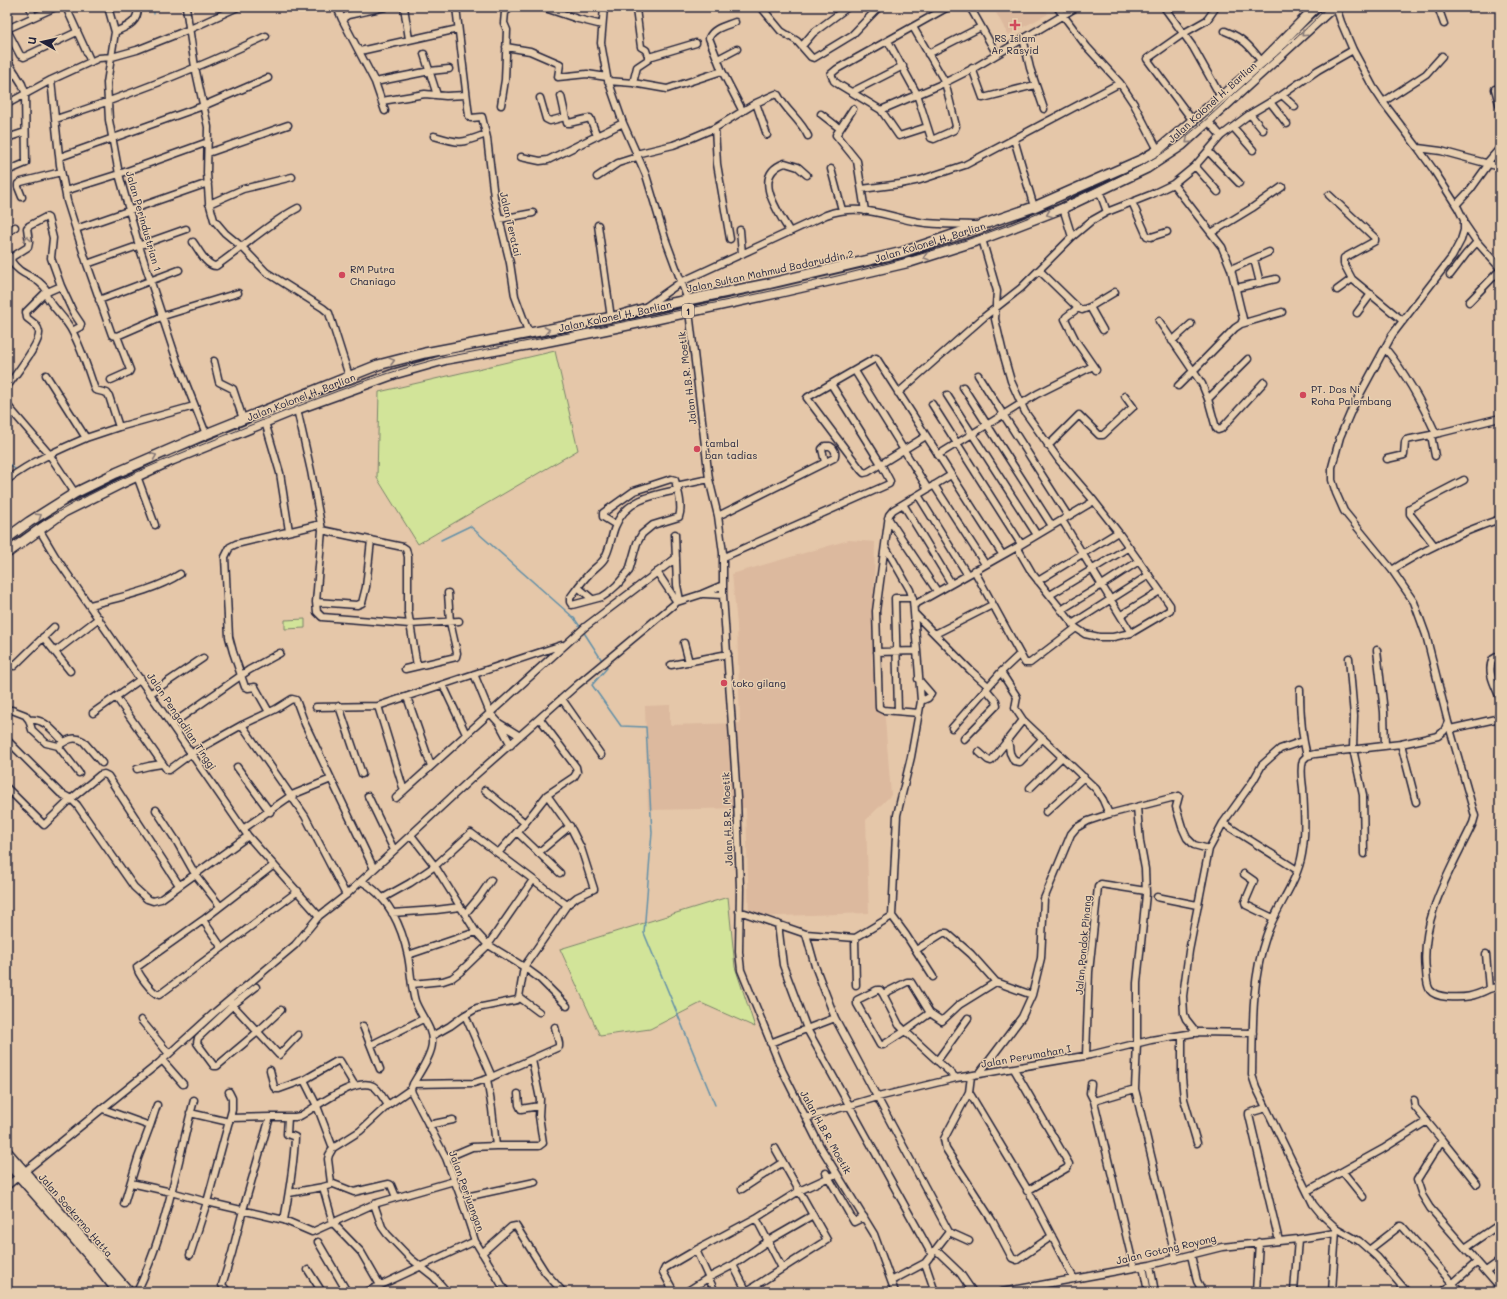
<svg xmlns="http://www.w3.org/2000/svg" width="1507" height="1299" font-family="Mali,sans-serif">
	<rect width="100%" height="100%" fill="#e5c7a9"/>
	<filter id="ink" filterUnits="userSpaceOnUse"><feTurbulence type="fractalNoise" baseFrequency=".025" numOctaves="2"/><feDisplacementMap in="SourceGraphic" scale="8" xChannelSelector="R" yChannelSelector="G"/><feConvolveMatrix kernelMatrix="1 2 1 2 8 2 1 2 1" color-interpolation-filters="sRGB"/></filter>
	<g filter="url(#ink)">
		<path fill="#dcb99e" d="M993 7H1044L1048 14 1008 35Z
			M849 540 875 542 872 666 885 719 891 795 866 820 869 913 749 917 746 808 648 810 645 706 670 705V725L740 723 737 625 732 574Z"/>
		<path fill="#d2e499" stroke="#7a836a" d="M555 351 578 450 418 544 377 478 379 392Z
			M305 619V628L285 629V620Z
			M728 897 735 967 755 1027 701 1003 650 1029 600 1036 560 949Z"/>
		<g fill="none" stroke-linecap="round" stroke-linejoin="round">
			<path stroke="#6390a8" stroke-width="1.5" d="M154 7V14
				M7 462 15 469
				M441 540 470 526 574 618 581 628
				M583 631 603 662
				M605 665 607 668 592 685 621 726 646 727 652 833 650 856 644 933 715 1105"/>
			<defs>
				<path id="minor" d="M30 7 33 16
					M66 7 91 62
					M108 7 115 32 107 83 109 120 119 174 139 246 177 361 206 434
					M186 7 195 67 208 127 207 173 209 202 214 220 225 233 242 247 266 272 323 308 329 313 349 376
					M337 7 342 19
					M385 7 348 15 342 19 375 82 385 111
					M404 7 409 39
					M456 7 469 116 471 118 482 117 487 138 494 197 510 263 515 296 529 334
					M542 7 578 19 602 25
					M604 7 601 43 607 77 623 123 646 175 665 238 688 300
					M761 7 781 31 797 41 811 57 814 58 852 35 879 7
					M970 7 996 53
					M1057 7 1087 47 1120 83 1134 104 1158 150
					M1164 7 1193 47 1221 97
					M1336 7 1341 22 1353 50 1373 87 1383 102 1418 148 1433 169 1458 208 1464 220V230L1461 240 1452 257 1392 335 1352 409 1340 437 1332 467V480L1336 493 1344 511 1392 570 1414 602 1426 635 1448 722 1444 731 1438 736 1401 744 1315 754 1307 756 1303 760C1300 769 1302 779 1303 788 1304 810 1306 832 1302 854 1297 884 1275 908 1266 937 1251 980 1253 1030 1252 1075L1256 1087 1313 1204 1322 1215 1336 1228 1359 1241 1377 1257 1407 1292
					M1438 7 1444 24
					M735 22C726 26 713 28 709 38L722 71 742 110
					M7 29 56 7
					M7 30 20 55 24 57 77 32
					M1225 31C1243 38 1250 46 1262 62
					M115 32C128 26 138 23 138 7
					M1023 38 1030 68 1044 109
					M888 41 917 94 931 138 934 139 954 130 956 126 945 82 913 27
					M802 46 813 33 848 7
					M506 47 530 51 560 64 558 77 587 74 607 77
					M360 51 458 29
					M424 54 437 95
					M928 54 981 27
					M649 57 696 43
					M718 59 737 49
					M7 60 22 84 25 92 26 163 7 171
					M972 68 983 98 1035 85
					M7 77 16 74
					M51 80 60 165 67 201 87 264 112 335 117 336 163 316 238 293
					M608 81 633 83 667 89 722 71
					M375 82 430 71 449 69
					M633 83 637 67 649 59 646 50 641 47 636 9
					M1495 89 1500 107
					M852 92 903 66
					M1282 95 1295 107
					M561 96 567 123H569L590 118 597 136
					M540 98 546 119 550 121 565 117
					M382 101 425 94 446 96 466 95
					M1270 102 1287 124
					M1383 102 1426 74 1442 56
					M756 103 767 135
					M7 104 51 80 99 58 112 57 137 50 190 29 238 7
					M501 105 505 80 507 30 504 23 505 12 508 10V7
					M853 109 836 135 857 161 865 211
					M881 110 942 84 974 68 1077 7
					M821 114 839 128
					M1250 114 1263 130
					M56 119C128 96 198 68 266 36
					M1193 121 1147 59 1184 33 1207 20 1216 7
					M927 127 899 136 881 110 838 84 834 81 831 74 837 69 948 7
					M1233 127 1253 150
					M715 128 717 164 730 239
					M434 136C461 144 460 144 486 134
					M1221 136 1250 114 1282 95 1318 70 1353 50
					M7 138 25 132
					M1014 139 1034 207
					M1418 148 1441 151 1500 167
					M1208 151 1239 183
					M208 153 288 125
					M636 154 673 145 689 139 715 128 756 103 776 94 778 95C786 111 800 119 808 136
					M60 157 203 106 268 78
					M521 157 540 161 548 160 623 123
					M1486 164 1500 148
					M1195 166 1218 192
					M831 169 842 210
					M597 177 618 163 637 157
					M862 189 900 184 920 180 965 165 1120 83
					M1099 190 1107 212 1150 195 1173 184
					M65 191 119 174 208 142
					M1329 195 1375 238V241L1344 258V264L1352 279 1403 321
					M22 197 18 187V184L21 182 61 172
					M1132 202 1147 236 1151 237 1167 232
					M209 204 243 189 292 177
					M1456 205 1470 190 1488 165
					M500 219 533 213
					M1464 223 1477 242 1500 268
					M598 225 611 318
					M76 229 208 183
					M740 230 742 254
					M790 232C779 213 750 175 785 163L798 167 807 175
					M7 233 15 227
					M1211 233 1252 208 1282 187
					M1072 237 1091 221 1107 212
					M982 239 997 291 995 319 1003 353 1011 381 1025 412 1059 460 1094 501 1118 532 1170 605V610L1131 633 1113 637H1099L1085 634 1076 628 1032 573 1017 547
					M193 242C199 250 206 266 216 266 244 247 267 224 298 208
					M1254 259 1260 283
					M87 264 186 229
					M1231 269 1269 252
					M1039 270 1078 308 1082 310 1090 307 1115 292
					M1450 275 1466 254 1477 242
					M1236 288 1276 279
					M1337 290 1352 279
					M48 292C37 274 22 278 11 261L12 257 28 247 29 242 27 228 29 226 46 217 48 218 53 238 51 258 61 286 73 312 81 324 80 327 72 331
					M45 293C51 307 65 317 72 331 82 349 88 370 95 390L107 393 109 396 119 427
					M99 300 179 270
					M1469 302 1500 270
					M647 306 681 282 826 215C861 202 886 217 919 222 937 225 956 224 975 225
					M1090 307 1103 330
					M1078 308 1066 317 1065 319 1076 341 1096 370
					M689 311 709 479 718 516 723 553V595L737 798 740 888 739 952 741 970 782 1070 820 1146 874 1234 895 1292
					M1357 313 1371 294
					M1159 321 1202 384 1208 399 1216 428 1218 430 1221 429 1264 382
					M1241 324 1282 312
					M1172 341 1191 324
					M1385 348C1406 374 1422 403 1436 434
					M214 361 219 382 233 389 243 419
					M855 371 928 489
					M46 375 86 438 119 427 194 406
					M978 375 1068 516
					M111 380 129 372 130 370 117 336
					M831 384 881 464 868 472 864 473 861 470 807 398 808 397 876 358 877 359 1002 554
					M1178 386 1194 370 1235 328 1241 324 1243 319 1231 269 1222 247 1173 184 1195 166 1221 136 1209 122
					M7 387C14 376 41 343 39 332 38 325 32 322 27 318L26 312 45 293 61 286
					M963 387 1052 526
					M898 393 984 317 1021 288 1072 237 1063 208
					M947 395 1037 535
					M1208 399 1248 359
					M932 404 1021 544
					M7 405 49 454 75 493
					M297 409 311 471 322 530 316 602 317 612 322 617 410 624 459 621
					M7 418 12 411
					M265 422 280 473 289 531
					M1431 435 1435 456
					M1048 446 1079 415 1099 435H1103L1133 407 1125 396
					M938 455 1037 394 1093 366
					M1387 459 1404 455 1405 442 1406 440 1436 434 1500 418
					M137 476 155 525
					M7 480C31 462 58 450 86 438
					M934 485 985 564
					M676 486 709 479
					M918 495 967 574
					M903 504 951 583
					M718 516 834 458C837 453 834 448 830 446H825L822 449 825 462
					M888 518 937 591
					M1062 520 1131 633
					M616 525 603 517V513L634 491 671 479 675 480C678 490 683 506 679 517L653 525 642 534 637 543 629 571 617 585 608 593 602 597 572 605 570 602V598C576 590 582 581 589 574 593 569 600 565 604 559 610 550 611 537 615 527 625 500 652 495 677 490
					M39 529 55 556 248 836 319 916
					M322 530 403 547 406 549 408 557V611L417 666
					M675 534 677 585 680 600
					M1434 545 1410 514V508L1464 480
					M724 557 889 484 890 481 881 464 926 436
					M974 570 1025 663H1030L1076 628
					M1392 570C1426 548 1462 532 1500 519
					M657 572 677 602
					M1038 581 1118 532
					M579 588 592 599
					M704 594 723 595
					M1050 595 1129 547
					M316 602 357 605 362 603 366 587 371 540
					M90 605C120 597 154 591 180 574
					M914 605 1017 547 1094 501
					M1061 610 1102 585 1139 561
					M915 614 970 670 988 686
					M1121 615 1160 591
					M1072 624 1149 575
					M935 634 992 605
					M43 637 70 671
					M684 643 689 662
					M1377 650 1384 712 1385 746
					M56 651 99 618
					M877 652 917 651
					M1500 655 1493 659C1486 671 1495 686 1500 698
					M1349 658 1354 716 1353 749 1363 795 1364 854
					M671 665 728 654
					M14 666 54 627
					M405 669 456 657 457 653 450 622 448 593
					M1001 672 1017 697 1015 708 1023 720 1096 789 1103 800 1109 814
					M474 674 490 713 499 723 511 745
					M918 679 931 694 928 698 921 701
					M443 685 466 734
					M1300 690C1300 712 1301 733 1307 756
					M151 693 203 658
					M116 697 167 770H169L192 753 242 725 305 816 346 895
					M407 697 431 766
					M562 699 601 755
					M339 706 362 774
					M378 706 404 791
					M316 707 378 706 562 645
					M7 711 12 710 25 715 29 720 32 730 46 743 58 746C66 741 73 735 83 741L102 763
					M898 711 895 598H913
					M269 712 255 687 248 688 245 687 233 652 229 637 225 557 230 547 236 544 321 524
					M93 713 141 679
					M919 713 883 710 879 708 876 611 889 515 893 510 951 475
					M29 720C45 718 53 731 64 742
					M1023 720 1008 739 1010 753 1014 761 1020 762 1043 738
					M1448 722 1475 816 1473 823C1451 870 1420 917 1426 971 1427 989 1428 995 1448 997 1465 998 1473 997 1489 989L1486 954
					M499 723 520 736
					M172 724 249 670 280 653
					M242 725 276 709 292 699 296 700 305 724 374 869
					M952 728 1001 672 1020 654
					M1450 729 1500 718
					M964 739 997 705 996 701 986 689
					M7 740 60 793 71 799 77 805 134 887 147 899 153 901 161 899 248 836
					M1401 744 1416 802
					M58 746 79 773
					M979 752 988 760 991 761 1008 740
					M237 767 270 812
					M137 769 149 766 162 764
					M7 788 44 825 71 799 100 775 104 774 108 776 179 885
					M1030 788 1062 757
					M485 790 525 823
					M368 796 394 850
					M1179 796 1176 807 1182 827 1187 838 1194 845 1209 849
					M396 798 585 627 676 558
					M1137 807 1140 842 1145 869 1146 894 1137 983V1043L1135 1089 1176 1259
					M156 810 177 842 195 874 220 906
					M1046 812 1084 777
					M1223 823 1297 870
					M243 829 292 795 331 779
					M517 832 560 873
					M411 835 435 866 476 932 487 944 524 967 539 978 567 1006
					M498 853 525 823 547 795 574 777 577 772 576 767 540 719
					M538 853 570 826
					M274 865 203 920 137 967C137 973 152 993 159 995L298 891
					M1244 874 1254 881 1245 902 1246 905 1273 918
					M361 881C388 895 402 927 408 956 411 971 411 987 415 1001 420 1015 433 1028 432 1043 432 1055 419 1073 413 1084L411 1089 412 1093 446 1158 461 1198 475 1241 506 1292
					M1157 897 1197 905
					M383 898 410 883 435 866 471 833 567 905
					M739 911 806 934 855 938 892 916 897 815 911 757 921 701 913 600 910 590 885 546
					M392 913 436 910 460 907
					M465 914 480 896 491 880
					M892 916 906 935 933 977
					M203 920 222 948
					M778 924 783 965 807 1029 932 1255
					M806 934 815 966 835 1018 949 1232 925 1263 891 1281
					M855 938 856 985
					M916 950 943 933H947L971 954 996 982 1032 995
					M408 955 476 932
					M412 984 443 981 452 978 460 972 488 945 533 880
					M256 987 233 1005 198 1038 197 1043 214 1066H217L254 1035 281 1010
					M1489 989 1500 986
					M883 994 899 1025 905 1031 930 1013
					M519 997 539 1012
					M231 1003 279 1055 298 1035
					M465 1015 492 1077
					M141 1020 169 1054
					M363 1026 380 1069
					M1197 1033 1186 1019 1184 1014 1183 996 1189 951 1209 849 1223 823 1253 781 1262 765 1280 749 1303 741
					M1182 1035V1077L1184 1099 1197 1143
					M432 1036 450 1026 465 1015 477 1008 517 1000 519 997 524 967 567 905 577 897 594 889 581 848 572 830 547 795
					M770 1043 835 1018
					M371 1045 423 1019
					M1086 1056 1089 972 1098 887 1101 884 1146 891
					M162 1060 183 1084
					M937 1061 968 1018
					M1014 1069 1069 1164 1067 1168 1027 1191
					M270 1070 274 1087 276 1089H279L304 1080 337 1061H340L355 1086
					M979 1074 1022 1017 1032 995 1041 958 1044 899 1071 834 1076 828 1088 821 1109 814 1179 796
					M971 1076 969 1092 944 1139 946 1149 993 1222 1012 1258 1017 1260 1052 1236
					M956 1078 905 1031 883 1045H880L857 1004V1000L877 990H880L883 994 907 982H911L930 1013 942 1021 959 1005 996 982
					M304 1080 317 1106 333 1148
					M413 1084 474 1083 487 1079 559 1047V1043L555 1027
					M1091 1084 1090 1093 1094 1101
					M969 1092 1029 1192 1074 1279
					M518 1094 519 1105 521 1109 539 1106
					M1414 1100 1415 1107 1442 1140 1417 1180 1422 1195 1430 1208 1500 1288
					M1266 1108 1249 1113V1115L1279 1241
					M103 1109 150 1126 157 1105
					M190 1113 229 1122
					M230 1118 270 1117
					M806 1118 878 1097 956 1078 1090 1055 1151 1040 1200 1032 1253 1033
					M428 1125 453 1120
					M1442 1140 1477 1184
					M496 1146H539L543 1143 539 1116 540 1099 532 1060
					M446 1158 472 1147 496 1146 492 1109 487 1079
					M24 1172 159 1063 214 1013 295 945 319 916 346 895 471 779 577 685 677 602 702 594 723 585
					M1343 1172 1363 1197
					M826 1173 854 1222 864 1217
					M131 1183 171 1192 207 1202 284 1220 312 1232 374 1204 454 1181
					M331 1183 328 1159 329 1155 333 1148 360 1131 388 1105 411 1089
					M331 1183 330 1185 323 1187 333 1223 361 1252 380 1285
					M331 1183 354 1192 389 1184 391 1185 396 1197
					M7 1186 19 1176
					M742 1189 783 1162
					M1307 1191 1383 1149 1427 1121
					M289 1193 323 1187
					M461 1198 535 1182
					M124 1204 138 1158 150 1126
					M374 1204 382 1227 387 1234 410 1258 434 1277 447 1292
					M756 1218 782 1268
					M284 1220C289 1193 294 1165 295 1137L287 1134 288 1117
					M949 1232 969 1241
					M318 1242 346 1290 343 1292
					M1465 1248 1500 1224
					M696 1250 715 1292
					M936 1250 960 1273 973 1292
					M1369 1250 1400 1226H1402L1460 1292
					M482 1253 511 1227 516 1226 545 1272 563 1292
					M190 1255 207 1202 232 1110V1098L229 1092
					M1191 1255 1197 1281 1203 1292
					M925 1263 935 1292
					M733 1265 747 1292
					M1150 1265 1155 1292
					M1143 1266 1148 1292
					M1134 1268 1094 1101 1135 1089
					M308 1270 322 1292
					M1486 1271 1500 1261
					M747 1291 827 1240 775 1148
					M137 1292C166 1232 177 1164 194 1100
					M228 1292 222 1285 232 1253 243 1210 270 1117H295L300 1116C316 1107 355 1077 373 1086 379 1089 384 1100 388 1105
					M366 1292 475 1241
					M674 1292 663 1272 665 1268 696 1250 756 1218 799 1191 836 1174
					M686 1292 708 1278 733 1265 768 1241 813 1215
					M1002 1292 1150 1265 1222 1247 1298 1239 1335 1233
					M1256 1292 1259 1242
					M1294 1292 1298 1239
					M1332 1292 1336 1230
					M1443 1292 1476 1263"/>
				<path id="highway" d="M7 538 29 522 75 493 116 473 206 434 378 365 425 353 618 316 643 309 767 284 903 252 1034 207 1143 159 1158 150 1262 62 1316 7
					M7 553 64 512 120 484 172 460 209 445 297 409 394 374 447 359 549 341 633 324 781 292 910 262 982 239 1063 208 1147 168 1182 145 1333 7
					M7 1152 129 1292
					M7 1162 93 1260 118 1292"/>
			</defs>
			<use href="#minor" stroke="#22223b" stroke-width="9"/>
			<use href="#highway" stroke="#22223b" stroke-width="12"/>
			<use href="#minor" stroke="#e8cfb0" stroke-width="6"/>
			<use href="#highway" stroke="#e8cfb0" stroke-width="9"/>
			<path stroke="#22223b" stroke-width="1" d="M7 546C75 494 157 463 236 431 303 404 371 376 441 358 537 340 633 320 729 300 857 273 980 245 1097 187 1119 176 1142 166 1163 153 1191 136 1220 106 1245 84 1272 59 1302 35 1327 7"/>
		</g>
		<defs><path id="oneway-chevron" d="M-2-3.5L2.5 0L-2 3.5" fill="none" stroke-width="1.6" stroke-linecap="round" stroke-linejoin="round"/></defs>
		<g stroke="#857876">
			<use href="#oneway-chevron" transform="translate(1304 34) rotate(137)"/>
			<use href="#oneway-chevron" transform="translate(1188 141) rotate(139)"/>
			<use href="#oneway-chevron" transform="translate(1049 214) rotate(158)"/>
			<use href="#oneway-chevron" transform="translate(27 239) rotate(-98)"/>
			<use href="#oneway-chevron" transform="translate(926 257) rotate(162)"/>
			<use href="#oneway-chevron" transform="translate(547 330) rotate(-11)"/>
			<use href="#oneway-chevron" transform="translate(392 361) rotate(-15)"/>
			<use href="#oneway-chevron" transform="translate(154 456) rotate(-23)"/>
			<use href="#oneway-chevron" transform="translate(39 516) rotate(-32)"/>
		</g>
	</g>
	<g fill="#d1495b" stroke="#e8cfb0" stroke-width="1.5">
		<path d="M1013 19h4v4h4v4h-4v4h-4v-4h-4v-4h4z"/>
		<circle cx="342" cy="275" r="4"/>
		<circle cx="1303" cy="395" r="4"/>
		<circle cx="697" cy="449" r="4"/>
		<circle cx="724" cy="683" r="4"/>
	</g>
	<g text-anchor="middle" dominant-baseline="central" stroke-width="3" stroke-linejoin="round" paint-order="stroke">
		<rect fill="#e8cfb0" stroke="#5d565e" stroke-width="1" x="682" y="304" width="12" height="14" rx="3"/>
		<g font-size="9" font-weight="bold" fill="#22223b">
			<text x="688" y="311">1</text>
		</g>
		<g font-size="10" fill="#22223b" stroke="#e8cfb0" text-anchor="start">
			<text x="1015" y="38" text-anchor="middle">RS Islam<tspan x="1015" dy="12">Ar Rasyid</tspan></text>
			<text x="350" y="269">RM Putra<tspan x="350" dy="12">Chaniago</tspan></text>
			<text x="1311" y="389">PT. Dos Ni<tspan x="1311" dy="12">Roha Palembang</tspan></text>
			<text x="705" y="443">tambal<tspan x="705" dy="12">ban tadias</tspan></text>
			<text x="732" y="683">toko gilang</text>
		</g>
		<g font-size="10" fill="#22223b" stroke="#e8cfb0">
			<text transform="translate(1212 102) rotate(-42)">Jalan Kolonel H. Barlian</text>
			<text transform="translate(144 221) rotate(74)">Jalan Perindustrian 1</text>
			<text transform="translate(511 224) rotate(77)">Jalan Teratai</text>
			<text transform="translate(930 242) rotate(-17)">Jalan Kolonel H. Barlian</text>
			<text transform="translate(770 271) rotate(-12)">Jalan Sultan Mahmud Badaruddin 2</text>
			<text transform="translate(615 316) rotate(-12)">Jalan Kolonel H. Barlian</text>
			<text transform="translate(687 378) rotate(-97)">Jalan H.B.R. Moetik</text>
			<text transform="translate(301 397) rotate(-21)">Jalan Kolonel H. Barlian</text>
			<text transform="translate(182 721) rotate(56)">Jalan Pengadilan Tinggi</text>
			<text transform="translate(727 819) rotate(-92)">Jalan H.B.R. Moetik</text>
			<text transform="translate(1083 945) rotate(-85)">Jalan Pondok Pinang</text>
			<text transform="translate(1026 1056) rotate(-10)">Jalan Perumahan I</text>
			<text transform="translate(826 1132) rotate(61)">Jalan H.B.R. Moetik</text>
			<text transform="translate(467 1191) rotate(70)">Jalan Perjuangan</text>
			<text transform="translate(76 1215) rotate(49)">Jalan Soekarno Hatta</text>
			<text transform="translate(1166 1249) rotate(-13)">Jalan Gotong Royong</text>
		</g>
	</g>
	<rect width="1507" height="1299" fill="none" stroke="#e8cfb0" stroke-width="24"/>
	<rect x="12" y="12" width="1483" height="1275" fill="none" stroke="#22223b" stroke-width="1.5" filter="url(#ink)"/>
	<g transform="translate(42 42) rotate(278)" stroke="#e8cfb0" stroke-width="3" paint-order="stroke">
	<path d="M0-3L7 15L0 10L-7 15Z" fill="#22223b"/>
	<text y="-6" font-size="11" font-weight="bold" text-anchor="middle" fill="#22223b">U</text>
	</g>
</svg>
